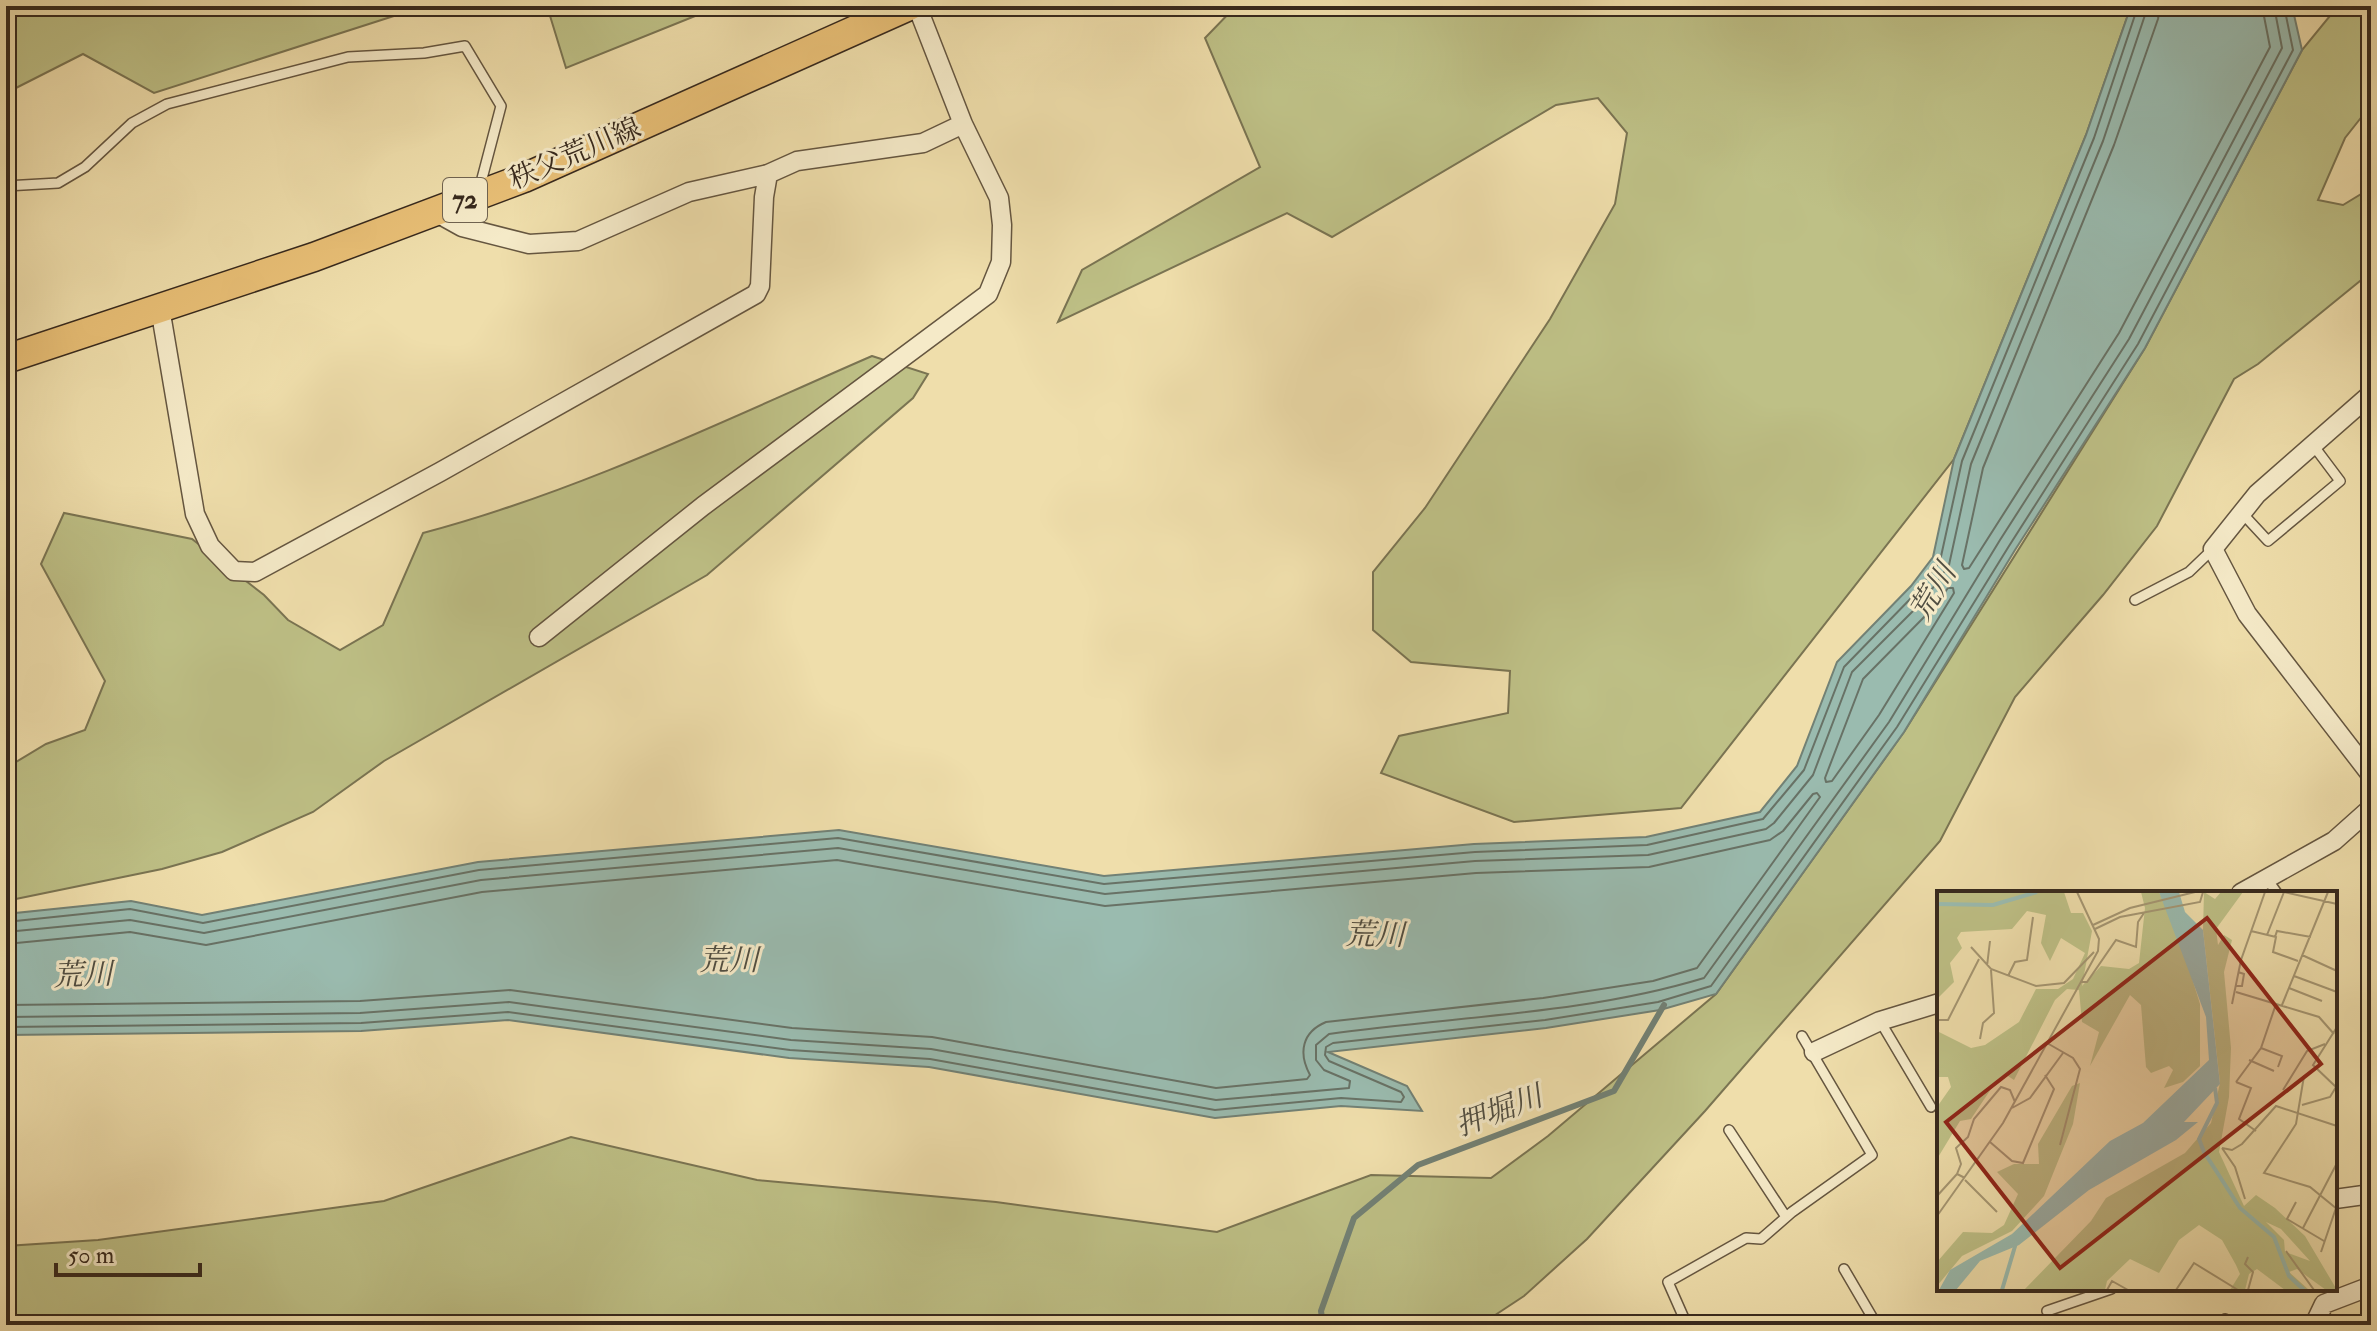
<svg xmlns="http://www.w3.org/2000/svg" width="2377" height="1331" font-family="'IM FELL Double Pica','Noto Serif JP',serif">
	<rect width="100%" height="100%" fill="#efdeab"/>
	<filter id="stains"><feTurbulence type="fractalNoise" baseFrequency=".0025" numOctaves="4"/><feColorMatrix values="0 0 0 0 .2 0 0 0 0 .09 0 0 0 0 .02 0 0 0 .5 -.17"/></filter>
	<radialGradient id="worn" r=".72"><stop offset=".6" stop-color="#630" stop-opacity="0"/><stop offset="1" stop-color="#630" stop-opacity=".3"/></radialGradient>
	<path fill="#bec086" stroke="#7a7452" stroke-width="2" d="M6 6H425L154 93 83 54 6 93Z
		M547 6H720L566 68Z
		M1236 6H2131L2086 135 1954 459 1681 808 1514 822 1381 773 1399 736 1508 713 1510 671 1411 662 1373 630V572L1425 508 1550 319 1615 204 1627 133 1598 98 1556 105 1332 237 1287 213 1058 322 1082 270 1260 167 1205 38Z
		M2338 6H2371V105L2345 138 2318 200 2343 205 2371 188V272L2258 364 2234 379 2157 526 2103 595 2015 697 1940 841 1705 1111 1587 1239 1524 1296 1480 1325H6V1246L98 1240 384 1201 571 1137 757 1180 996 1202 1217 1232 1371 1175 1491 1178 1548 1136 1716 994 1904 732 2145 348 2302 50Z
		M872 356 928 374 913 398 707 575 384 761 313 812 222 852 162 869 6 901V768L46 744 85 730 105 681 41 564 64 513 192 539 264 595 288 620 340 650 383 625 423 533C578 492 725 420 872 356Z"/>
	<path fill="#9abbaf" stroke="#728175" stroke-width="2" d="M2131 6H2292L2302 50 2145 348 2015 550 1904 732 1716 994 1660 1010 1546 1028 1328 1052 1407 1086 1422 1111 1341 1106 1215 1118 929 1067 789 1058 508 1020 361 1031 6 1035V914L131 901 202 915 478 862 839 830 1104 876 1474 844 1646 837 1760 812 1797 766 1837 662 1911 586 1933 557 1954 459 2086 135Z"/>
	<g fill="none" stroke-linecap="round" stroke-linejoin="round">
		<path stroke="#687266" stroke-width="2" d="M2160 6 2158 19 2114 145 1983 468 1962 565 1964 569 1969 568 2119 333 2270 47 2262 6
			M1948 588H1953L1954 593 1879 715 1832 781 1826 782 1825 778 1863 679 1934 607Z
			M6 922 130 909 203 923 479 870 838 838 1104 884 1475 852 1647 845 1763 819 1804 770 1844 667 1917 592 1940 561 1962 461 2094 138 2138 6
			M6 932 130 920 204 933 481 880 838 848 1105 894 1475 861 1648 855 1766 829 1774 823 1813 775 1852 672 1925 599 1949 565 1971 464 2103 141 2148 6
			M6 944 130 932 206 945 482 892 837 860 1105 906 1476 873 1649 867 1770 840 1783 831 1813 794 1817 793 1820 797 1697 968 1653 981 1543 998 1326 1022C1302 1032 1298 1053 1310 1075L1307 1079 1216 1088 932 1037 792 1028 510 990 360 1001 6 1005
			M6 1017 360 1013 509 1002 791 1040 931 1049 1216 1100 1349 1088 1350 1081 1324 1070 1316 1060V1045L1329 1034C1454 1016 1582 1015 1704 978L1889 722 2000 540 2129 339 2282 48 2274 6
			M6 1027 361 1023 508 1012 790 1050 930 1059 1215 1110 1341 1098 1401 1102 1404 1097 1401 1092 1329 1061 1325 1055 1326 1047 1333 1043 1545 1020 1658 1002 1711 986 1897 727 2009 546 2138 344 2293 50 2284 6"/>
		<path stroke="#728175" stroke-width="6" d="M1323 1325 1321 1311 1354 1218 1418 1165 1614 1091 1664 1005"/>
		<defs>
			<path id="service" d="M6 186 58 183 85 167 132 123 167 104 348 57 424 53 465 46 501 106 479 190
				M2242 513 2268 541 2340 481 2313 445
				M2135 600 2189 572 2213 549
				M2267 879 2277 893
				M1880 1021 1931 1107
				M1729 1130 1786 1217
				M1844 1269 1875 1322 1873 1325
				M2047 1311 2111 1289
				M1687 1325 1668 1282 1746 1238 1761 1239 1792 1212 1872 1155 1802 1036
				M2217 1325 2225 1319"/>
			<path id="minor" d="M435 212 462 227 529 244 578 241 689 192 768 174 797 161 923 143 963 124
				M160 308 195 514 210 546 234 571 255 572 440 472 756 294 760 286 764 197 768 174
				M2371 394 2257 494 2213 549 2247 614 2371 775
				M539 637 703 506 988 294 1001 262 1002 225 999 198 963 124 917 6
				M2241 893 2334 841 2371 808
				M1814 1052 1880 1021 1939 1003
				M2335 1199 2371 1194
				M2314 1325 2324 1304 2371 1286"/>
			<path id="primary" d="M6 359 314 257 524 178 909 6"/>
		</defs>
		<use href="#service" stroke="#655640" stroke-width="12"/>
		<use href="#minor" stroke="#655640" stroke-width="21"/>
		<use href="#primary" stroke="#37291d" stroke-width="31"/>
		<use href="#service" stroke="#f5eac8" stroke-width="9"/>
		<use href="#minor" stroke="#f5eac8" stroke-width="18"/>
		<use href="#primary" stroke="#e8bf76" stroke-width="28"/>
	</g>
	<g text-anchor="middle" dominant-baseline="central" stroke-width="6" stroke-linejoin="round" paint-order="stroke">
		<rect fill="#f5eac8" stroke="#706350" stroke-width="2" x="443" y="178" width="44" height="44" rx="6"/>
		<g font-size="26" font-weight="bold" fill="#37291d">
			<text x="465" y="200">72</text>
		</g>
		<g font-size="28" fill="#37291d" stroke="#f5eac8">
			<text transform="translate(575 154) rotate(-23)">秩父荒川線</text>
		</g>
		<g font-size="30" font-style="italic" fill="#504e42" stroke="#f5eac8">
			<text transform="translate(1933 592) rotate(-59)">荒川</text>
			<text transform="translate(1375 935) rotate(1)">荒川</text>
			<text x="729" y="960">荒川</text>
			<text transform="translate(83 975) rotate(-2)">荒川</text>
			<text transform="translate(1499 1111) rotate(-21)">押堀川</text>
		</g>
	</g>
	<g transform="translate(1937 891)">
		<rect width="400" height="400" fill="#efdeab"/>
		<path d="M0 1H127L134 22H146L155 40 145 95 164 75 192 78 202 72 208 17 204 1H222L241 42 263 113V175L246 191 227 197 236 179 232 175 214 182 209 176 204 114 193 104 153 175 162 141 145 131 142 99 130 98 118 109 77 189 68 183 60 189 34 228 23 230 0 268V216L14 196 11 186H0V140L34 157 48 154 82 131 99 98H121L136 88 148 62 124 47 113 70 104 52 109 24 90 20 75 38 24 41 20 47 25 57 13 72 17 91 0 108ZM267 1 278 8 284 1H306L279 38 281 54 287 44 295 49 287 81 294 157 292 206 282 261 307 315 319 304 338 317 368 345 400 399H389L360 378 352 381 372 399H348L320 378 312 383 308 399H293L303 383 299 374 285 349 262 334 242 349 222 382 193 368 170 390 168 399H87L154 330 169 307 248 262 274 232 283 192 266 39ZM329 331 344 338 373 370 348 361 347 349ZM143 192 136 233 107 305 75 340 25 365 0 395V371L26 341 55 342 67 334 81 303 60 281 77 273H102L101 253 135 195Z" fill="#bec086" fill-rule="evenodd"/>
		<path d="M222 1H242L248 21 266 39 283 193 247 231H261L239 249 152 299 82 354 43 370 19 399H2L13 379 75 343 173 250 206 232 272 169 269 126Z" fill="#9abbaf"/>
		<path fill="none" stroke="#9abbaf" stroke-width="4" d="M0 13 56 14 100 1M278 197 280 212 262 248 267 261 303 317 337 346 352 385 367 399M65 399 79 352"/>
		<path fill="none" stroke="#a59672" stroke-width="2" d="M347 1 400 13M156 34 193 17 258 1M158 38 183 26 263 11 266 1M314 40 339 46 336 61 361 70M330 44 347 1M338 46 340 40 374 46M34 56 54 78 99 95 127 92 157 61M365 64 400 80M50 75 53 50M71 85 78 71 90 69 96 26M357 85 400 101M144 91H150L179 49 199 56 201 31 207 22M299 95H305L307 83 301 81M352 97 385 110M299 101 382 126 397 143M295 113 304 69 328 1M345 114 391 1M0 129H11L42 68M400 136 376 174 400 197M43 148 46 132 57 122 54 79M110 152 136 167 143 178 123 254M324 157 345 165 341 176M312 169 337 180M367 185 359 233 327 282 373 296 400 318M299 191 324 157 339 113M299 191 314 197 302 228 319 240M346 199 370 160 388 153M365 214 393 206 399 196M75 217 93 207 126 162M53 251 75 270 86 272 117 198 108 184M285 257 295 259 305 253 339 215 400 235M285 257 298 276 308 308M28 287 20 283 24 273 19 257 31 246 37 228 64 196 73 199 78 211M28 289 60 321M0 305 20 283M359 311 350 328 387 350M0 325 66 232 161 60 162 48 140 1M366 337 400 272M349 360 377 399M384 361 399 317M170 399 175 390 191 399M239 399 257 372 301 399M311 399 316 381 308 373 311 366"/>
		<path fill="#8f2418" fill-opacity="0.15" stroke="#8f2418" stroke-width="4" d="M270 27 384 173 123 377 9 231Z"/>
		<rect width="400" height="400" fill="none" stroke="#37291d" stroke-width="4"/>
	</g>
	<rect width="2377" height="1331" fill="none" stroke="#efdeab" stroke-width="32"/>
	<rect x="8" y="8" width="2361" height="1315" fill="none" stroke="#37291d" stroke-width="4"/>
	<rect x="16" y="16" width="2345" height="1299" fill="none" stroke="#37291d" stroke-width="2"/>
	<path d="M56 1263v12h144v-12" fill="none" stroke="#37291d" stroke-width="4"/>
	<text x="68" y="1263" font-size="24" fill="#37291d" stroke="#f5eac8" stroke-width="6" paint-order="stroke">50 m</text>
	<rect width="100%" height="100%" filter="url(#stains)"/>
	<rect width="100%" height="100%" fill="url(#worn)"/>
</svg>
